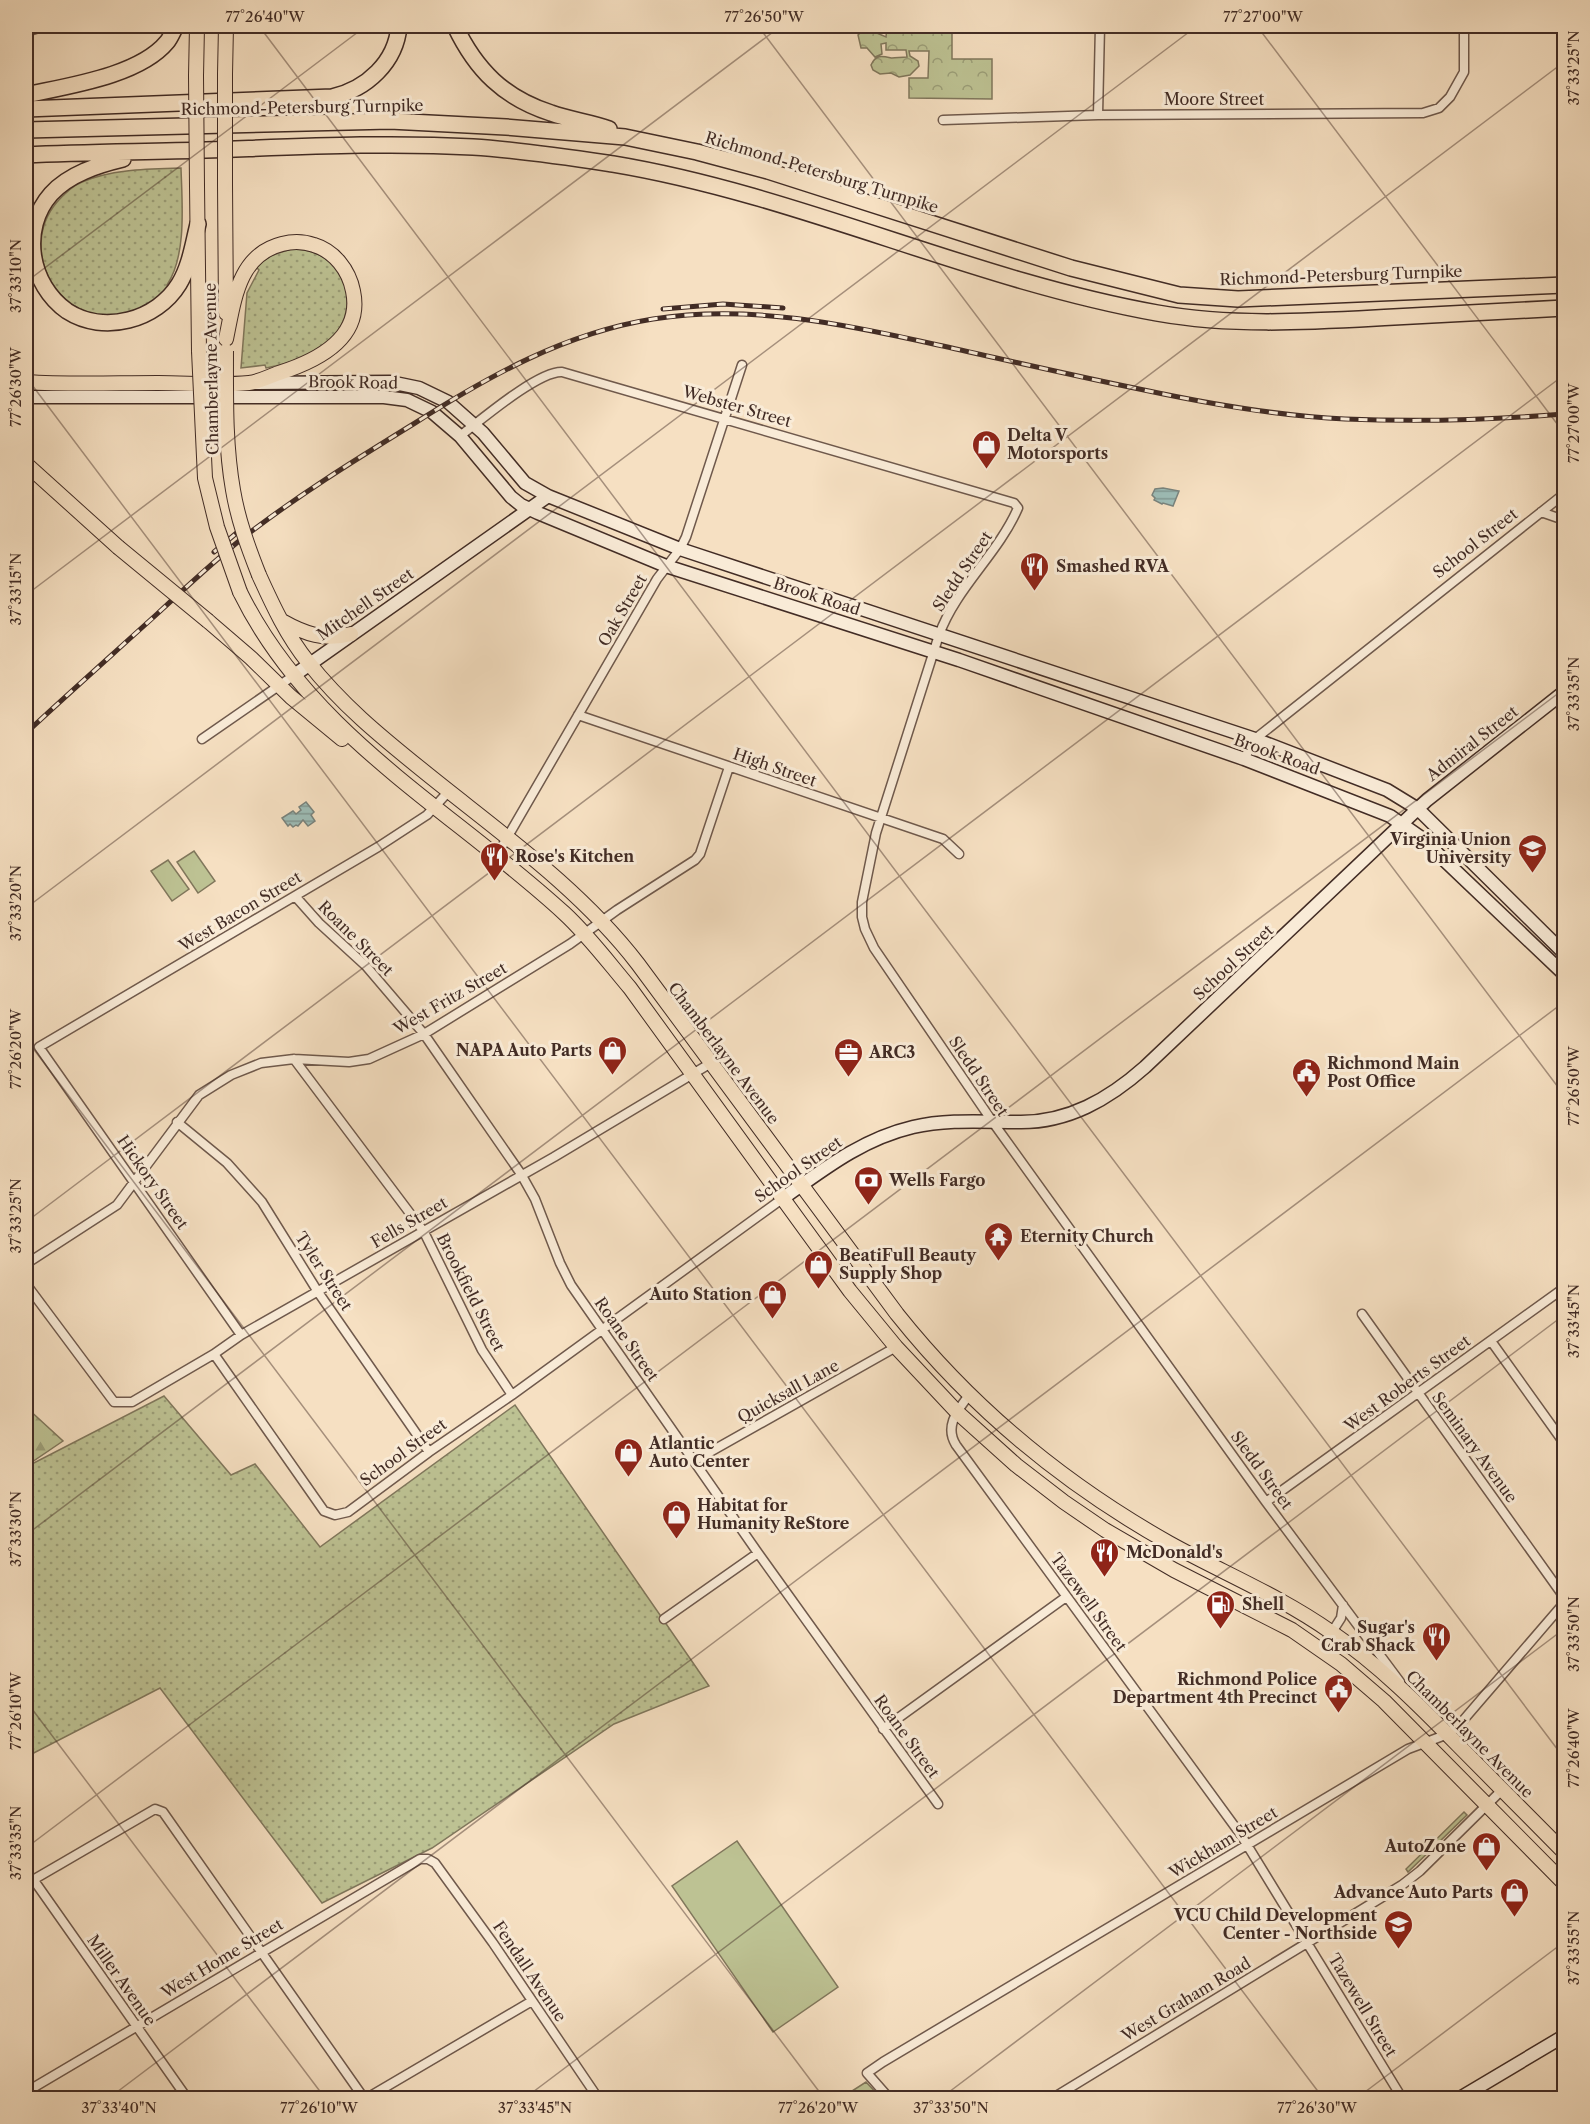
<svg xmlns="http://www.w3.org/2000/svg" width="1590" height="2124" font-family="'Libre Caslon Text',serif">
	<defs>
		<pattern id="grass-dots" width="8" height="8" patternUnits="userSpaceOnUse" patternTransform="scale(1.5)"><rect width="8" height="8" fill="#bdc293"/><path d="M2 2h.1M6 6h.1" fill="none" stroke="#9b9e78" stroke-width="1.8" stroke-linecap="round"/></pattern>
		<pattern id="forest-firs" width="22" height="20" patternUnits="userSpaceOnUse" patternTransform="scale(1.5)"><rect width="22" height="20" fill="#bdc293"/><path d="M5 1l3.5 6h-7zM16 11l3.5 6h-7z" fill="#9b9e78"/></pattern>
		<pattern id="park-crowns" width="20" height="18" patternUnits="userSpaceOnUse" patternTransform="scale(1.5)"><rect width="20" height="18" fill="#bdc293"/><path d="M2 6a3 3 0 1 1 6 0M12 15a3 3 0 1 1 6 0" fill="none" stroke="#9b9e78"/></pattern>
		<pattern id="water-rules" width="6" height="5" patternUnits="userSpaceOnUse" patternTransform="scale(1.5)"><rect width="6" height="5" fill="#9dbdb7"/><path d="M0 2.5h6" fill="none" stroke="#829a95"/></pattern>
	</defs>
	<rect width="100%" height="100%" fill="#f6e0c2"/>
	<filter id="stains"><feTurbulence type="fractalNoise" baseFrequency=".00333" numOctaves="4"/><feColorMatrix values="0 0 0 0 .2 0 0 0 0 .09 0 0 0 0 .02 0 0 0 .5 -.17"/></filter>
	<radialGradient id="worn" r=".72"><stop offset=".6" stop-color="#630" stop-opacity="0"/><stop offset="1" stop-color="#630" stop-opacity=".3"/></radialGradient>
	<path fill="url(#grass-dots)" stroke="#80775c" stroke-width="1.5" d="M181 168C182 203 187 255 167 285L169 289C156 299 142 310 126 314 62 330 15 252 57 202 64 194 72 186 82 182 112 169 149 169 181 168Z
		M291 249C348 248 367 313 323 347 308 359 285 364 266 368L265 365 241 368 247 293 259 270 256 267 270 256Z
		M164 1396 231 1475 255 1464 320 1547 515 1405 709 1686 614 1724 432 1848 322 1903 160 1688 26 1757V1467Z
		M1464 1812 1467 1815 1408 1872 1406 1869Z"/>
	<path fill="url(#forest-firs)" stroke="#80775c" stroke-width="1.5" d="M26 1407 63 1441 26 1466Z"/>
	<path fill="url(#park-crowns)" stroke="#80775c" stroke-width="1.5" d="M887 26H952V59H992V99L909 98V78H928L929 51H909L910 56 918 61 919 66 910 75 899 77 891 73 880 74 873 70 871 65C876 54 882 56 892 58 896 58 902 57 907 57L906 50H886V43L881 44 882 54 875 57 867 48H861L858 35 865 28 886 37Z
		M866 2082 881 2098H841Z"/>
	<path fill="#bdc293" stroke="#80775c" stroke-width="1.5" d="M194 851 215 881 198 893 177 862Z
		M168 860 189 889 172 901 151 871Z
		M737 1841 838 1987 773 2032 672 1886Z"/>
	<path fill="url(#water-rules)" stroke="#79837d" stroke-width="1.5" d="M1163 488 1179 491 1173 506 1163 503 1162 504 1154 500 1155 498 1152 495 1155 489Z
		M306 802 314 812 311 815 315 821 308 826 303 820 298 826 296 825 293 827 290 824 288 826 282 818 293 811 296 814 301 810 299 807Z"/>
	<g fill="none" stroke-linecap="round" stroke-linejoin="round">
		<defs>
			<path id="street" d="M26 32 45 26
				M1098 115 1100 26
				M943 120 1098 115 1423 113 1439 108 1450 97 1464 72V26
				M460 436C481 420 538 371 562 372L1014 503 1018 508C998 554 956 588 939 635L876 833 862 902V917L865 929 874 948 992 1121 1266 1502 1400 1682
				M1541 512 1564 520
				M578 715 943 839 959 854
				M202 739 293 676
				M1244 759 1255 739 1564 494
				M496 857 657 579 680 549 686 537 742 365
				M295 896 319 923 366 966 424 1034 521 1174 535 1199 560 1263 571 1285 758 1553 938 1804
				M294 1059 424 1232 482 1350 512 1395
				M177 1122 227 1163 262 1202 318 1292 429 1452
				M26 1264 117 1205 199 1095 231 1075 261 1063 294 1059 349 1062 369 1059 424 1034 570 944 617 910 695 860 700 854 729 767
				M26 1284 114 1402H132L214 1354 241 1335 554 1157 711 1063
				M1362 1314 1564 1597
				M241 1335 39 1047 378 847 427 815 449 791
				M1491 1341 1564 1443
				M214 1354 324 1511 335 1515 348 1512 429 1452 512 1395 782 1199
				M969 1395C958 1410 944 1426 956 1445L1241 1835 1402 2098
				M694 1461 896 1347
				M1266 1502 1564 1288
				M664 1619 758 1553
				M1321 1649 1341 1618 1343 1605
				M883 1729 1066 1597
				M33 1879 187 2098
				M26 1884 155 1809 163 1812 361 2094 367 2098
				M26 2092 420 1859H428L435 1863 493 1943 598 2098
				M367 2098 532 2001
				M889 2098 867 2073 883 2062 1408 1749 1448 1734 1460 1724 1564 1603
				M1053 2098 1402 1885 1420 1871 1502 1790"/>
			<path id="secondary" d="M256 383 390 382 419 388 448 402 483 433 525 483 548 496 680 549 1255 739 1387 790 1418 809 1564 953
				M26 397H384L407 400 432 412 460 436 511 497 521 505 538 513 666 566 959 660 1244 759 1390 816 1420 837 1564 974
				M293 676 548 496
				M782 1199C824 1169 862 1139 913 1127 948 1119 983 1122 1018 1122 1068 1123 1109 1099 1145 1067L1427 800 1564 692
				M1460 2098 1564 2036"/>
			<path id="primary" d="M225 74 226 26
				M196 76 197 26
				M225 184 226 313
				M197 186 199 351
				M26 382C69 385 114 383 158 383 188 383 219 386 249 383 259 382 270 376 279 373 317 361 363 338 353 291 349 270 334 251 314 245 303 241 293 241 282 244 238 255 234 301 226 339
				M26 464 118 547
				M259 575C273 606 287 636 308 662 341 704 380 736 421 769 496 830 578 886 638 964L897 1314C972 1408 1064 1484 1169 1543 1223 1573 1280 1596 1331 1632 1379 1665 1419 1705 1459 1746 1494 1781 1529 1817 1564 1852
				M240 592C310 735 451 809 564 913 588 935 608 962 630 988L850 1291 896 1347 957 1412 1016 1465 1064 1502 1105 1530 1174 1570 1292 1630 1341 1664 1384 1701 1564 1883
				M208 621 251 658 291 697 342 739
				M282 621C305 634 325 641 351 634"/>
			<path id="highway" d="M455 26C476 70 504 98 551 113 570 120 590 122 609 129
				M26 95C67 86 139 76 167 42 171 37 173 31 176 26
				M26 109 332 97C367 89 396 62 399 26
				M26 130 390 121 506 127 625 137 697 152 768 171 1071 268 1179 295 1238 299 1564 285
				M26 155C85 152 146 152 206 150 294 147 384 142 473 147 520 150 566 157 613 164 799 195 972 280 1157 313 1230 326 1303 322 1376 318 1439 315 1502 311 1564 308
				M123 159C98 165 69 174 51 194 20 229 30 285 67 311 104 335 157 320 179 284 190 266 193 244 198 224"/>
		</defs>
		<use href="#street" stroke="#6f594c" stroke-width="11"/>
		<use href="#secondary" stroke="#422c25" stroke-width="15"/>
		<use href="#primary" stroke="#422c25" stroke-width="16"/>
		<use href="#highway" stroke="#422c25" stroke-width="18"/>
		<use href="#street" stroke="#f9ebd7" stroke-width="8"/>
		<use href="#secondary" stroke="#f9ebd7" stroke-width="12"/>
		<use href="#primary" stroke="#f6e0c2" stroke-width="14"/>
		<use href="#highway" stroke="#f6e0c2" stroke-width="15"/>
		<defs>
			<path id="rail" d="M663 309 723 304 783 308
				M214 552 246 525
				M26 733C69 693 113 654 157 614 184 589 211 564 239 541 295 497 355 460 415 423 489 376 565 333 653 319 750 304 844 324 938 345 1006 360 1075 376 1144 390 1210 404 1278 416 1345 419 1418 422 1491 420 1564 414"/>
		</defs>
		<use href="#rail" stroke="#422c25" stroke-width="5"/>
		<use href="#rail" stroke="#f9ebd7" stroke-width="3" stroke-dasharray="9" stroke-linecap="butt"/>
		<defs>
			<path id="primary-bridge" d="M196 76 197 186
				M225 184V74
				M199 351 205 478 217 527 240 592
				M226 351C226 398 225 444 233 490 238 520 248 547 259 575
				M118 547 208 621"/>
		</defs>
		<use href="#primary-bridge" stroke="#422c25" stroke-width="16" stroke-linecap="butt"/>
		<use href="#primary-bridge" stroke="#f6e0c2" stroke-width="14"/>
	</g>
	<path fill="none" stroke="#422c25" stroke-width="1.5" stroke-opacity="0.45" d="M259 26 1564 1758M758 26 1564 1095M1257 26 1564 433M26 282 366 26M26 377 1323 2098M26 595 781 26M26 908 1197 26M26 1039 824 2098M26 1222 1564 62M26 1535 1564 375M26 1701 325 2098M26 1848 1564 689M109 2098 1564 1002M525 2098 1564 1315M941 2098 1564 1629M1357 2098 1564 1942"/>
	<defs>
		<symbol id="shop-pin" viewBox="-11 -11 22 30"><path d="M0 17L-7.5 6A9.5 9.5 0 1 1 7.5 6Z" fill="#8f2418" stroke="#f9ebd7"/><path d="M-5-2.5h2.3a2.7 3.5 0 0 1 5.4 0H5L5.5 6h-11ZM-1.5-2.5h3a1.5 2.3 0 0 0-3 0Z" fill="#fff"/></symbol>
		<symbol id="restaurant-pin" viewBox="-11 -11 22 30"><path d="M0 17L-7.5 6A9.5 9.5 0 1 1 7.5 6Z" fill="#8f2418" stroke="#f9ebd7"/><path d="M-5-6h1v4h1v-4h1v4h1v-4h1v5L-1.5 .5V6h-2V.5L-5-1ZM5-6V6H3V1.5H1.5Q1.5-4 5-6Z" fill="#fff"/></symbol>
		<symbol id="university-pin" viewBox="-11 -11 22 30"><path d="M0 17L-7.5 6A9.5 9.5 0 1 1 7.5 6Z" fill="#8f2418" stroke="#f9ebd7"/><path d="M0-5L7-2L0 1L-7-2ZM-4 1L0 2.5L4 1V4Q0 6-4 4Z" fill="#fff"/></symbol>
		<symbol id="office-pin" viewBox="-11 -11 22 30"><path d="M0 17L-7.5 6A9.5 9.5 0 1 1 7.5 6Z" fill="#8f2418" stroke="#f9ebd7"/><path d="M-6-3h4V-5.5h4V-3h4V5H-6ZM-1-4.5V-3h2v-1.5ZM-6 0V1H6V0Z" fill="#fff"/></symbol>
		<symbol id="civic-pin" viewBox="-11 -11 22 30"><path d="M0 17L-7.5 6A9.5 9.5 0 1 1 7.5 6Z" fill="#8f2418" stroke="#f9ebd7"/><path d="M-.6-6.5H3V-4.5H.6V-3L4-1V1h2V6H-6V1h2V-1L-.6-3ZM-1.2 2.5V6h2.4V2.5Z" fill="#fff"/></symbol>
		<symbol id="bank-pin" viewBox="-11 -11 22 30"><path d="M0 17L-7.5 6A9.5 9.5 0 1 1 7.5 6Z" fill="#8f2418" stroke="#f9ebd7"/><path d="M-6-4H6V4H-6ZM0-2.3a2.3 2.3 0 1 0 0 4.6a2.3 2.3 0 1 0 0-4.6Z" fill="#fff"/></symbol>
		<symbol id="temple-pin" viewBox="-11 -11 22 30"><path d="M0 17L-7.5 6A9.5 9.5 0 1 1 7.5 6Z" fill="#8f2418" stroke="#f9ebd7"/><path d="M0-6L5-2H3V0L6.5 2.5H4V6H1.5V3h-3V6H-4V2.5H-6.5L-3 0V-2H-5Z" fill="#fff"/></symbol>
		<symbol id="fuel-pin" viewBox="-11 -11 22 30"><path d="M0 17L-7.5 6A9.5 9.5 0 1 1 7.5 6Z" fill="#8f2418" stroke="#f9ebd7"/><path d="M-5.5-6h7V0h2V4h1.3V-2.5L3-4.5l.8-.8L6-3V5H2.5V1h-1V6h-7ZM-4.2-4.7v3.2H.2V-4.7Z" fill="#fff"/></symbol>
		<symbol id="school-pin" viewBox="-11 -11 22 30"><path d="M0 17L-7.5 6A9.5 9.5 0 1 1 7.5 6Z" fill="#8f2418" stroke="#f9ebd7"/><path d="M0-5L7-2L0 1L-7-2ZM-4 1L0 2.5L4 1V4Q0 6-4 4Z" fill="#fff"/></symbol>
	</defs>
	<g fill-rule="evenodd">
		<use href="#shop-pin" x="970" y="428" width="33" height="45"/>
		<use href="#restaurant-pin" x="1018" y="550" width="33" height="45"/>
		<use href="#university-pin" x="1516" y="832" width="33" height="45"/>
		<use href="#restaurant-pin" x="478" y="840" width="33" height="45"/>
		<use href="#shop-pin" x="596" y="1034" width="33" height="45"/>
		<use href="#office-pin" x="832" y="1036" width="33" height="45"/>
		<use href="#civic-pin" x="1290" y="1056" width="33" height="45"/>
		<use href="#bank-pin" x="852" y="1164" width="33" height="45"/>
		<use href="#temple-pin" x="982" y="1220" width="33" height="45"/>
		<use href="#shop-pin" x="802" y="1248" width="33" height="45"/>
		<use href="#shop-pin" x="756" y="1278" width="33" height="45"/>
		<use href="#shop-pin" x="612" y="1436" width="33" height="45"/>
		<use href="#shop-pin" x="660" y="1498" width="33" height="45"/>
		<use href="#restaurant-pin" x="1088" y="1536" width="33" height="45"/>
		<use href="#fuel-pin" x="1204" y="1588" width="33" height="45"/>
		<use href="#restaurant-pin" x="1420" y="1620" width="33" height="45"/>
		<use href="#civic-pin" x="1322" y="1672" width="33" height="45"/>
		<use href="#shop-pin" x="1470" y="1830" width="33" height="45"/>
		<use href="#shop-pin" x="1498" y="1876" width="33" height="45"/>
		<use href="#school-pin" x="1382" y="1908" width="33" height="45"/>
	</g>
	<g text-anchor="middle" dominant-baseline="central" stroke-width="6" stroke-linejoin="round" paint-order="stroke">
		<g font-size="16" fill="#422c25" stroke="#f9ebd7">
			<text x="1214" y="99">Moore Street</text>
			<text transform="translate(302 107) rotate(-1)">Richmond-Petersburg Turnpike</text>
			<text transform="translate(822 172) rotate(17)">Richmond-Petersburg Turnpike</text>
			<text transform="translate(1341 275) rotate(-2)">Richmond-Petersburg Turnpike</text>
			<text transform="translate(211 369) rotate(-91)">Chamberlayne Avenue</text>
			<text transform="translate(353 382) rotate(1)">Brook Road</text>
			<text transform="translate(737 406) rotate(16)">Webster Street</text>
			<text transform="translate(1475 543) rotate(-38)">School Street</text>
			<text transform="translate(962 571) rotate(-56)">Sledd Street</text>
			<text transform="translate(817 596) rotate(18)">Brook Road</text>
			<text transform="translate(365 604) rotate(-35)">Mitchell Street</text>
			<text transform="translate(622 610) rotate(-60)">Oak Street</text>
			<text transform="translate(1472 743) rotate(-38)">Admiral Street</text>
			<text transform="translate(1277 754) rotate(20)">Brook Road</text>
			<text transform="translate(775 767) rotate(19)">High Street</text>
			<text transform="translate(240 911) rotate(-31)">West Bacon Street</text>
			<text transform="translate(356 938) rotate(45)">Roane Street</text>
			<text transform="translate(1233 962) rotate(-43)">School Street</text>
			<text transform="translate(450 998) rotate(-30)">West Fritz Street</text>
			<text transform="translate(724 1053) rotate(53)">Chamberlayne Avenue</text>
			<text transform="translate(979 1076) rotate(56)">Sledd Street</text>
			<text transform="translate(798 1169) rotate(-35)">School Street</text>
			<text transform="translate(153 1182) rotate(55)">Hickory Street</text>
			<text transform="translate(409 1222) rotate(-30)">Fells Street</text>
			<text transform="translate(324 1271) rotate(57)">Tyler Street</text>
			<text transform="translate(471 1292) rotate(63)">Brookfield Street</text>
			<text transform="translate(627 1339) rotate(55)">Roane Street</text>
			<text transform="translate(1407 1383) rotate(-36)">West Roberts Street</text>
			<text transform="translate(788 1391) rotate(-29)">Quicksall Lane</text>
			<text transform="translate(1475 1447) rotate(54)">Seminary Avenue</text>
			<text transform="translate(403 1452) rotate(-36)">School Street</text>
			<text transform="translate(1262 1470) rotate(54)">Sledd Street</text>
			<text transform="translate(1089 1602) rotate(54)">Tazewell Street</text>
			<text transform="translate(1470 1734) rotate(45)">Chamberlayne Avenue</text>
			<text transform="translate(907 1736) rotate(54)">Roane Street</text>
			<text transform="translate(1223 1842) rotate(-31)">Wickham Street</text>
			<text transform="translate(222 1958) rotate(-31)">West Home Street</text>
			<text transform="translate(530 1971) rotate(56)">Fendall Avenue</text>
			<text transform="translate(122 1980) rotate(55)">Miller Avenue</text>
			<text transform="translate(1186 1999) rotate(-31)">West Graham Road</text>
			<text transform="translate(1363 2005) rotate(59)">Tazewell Street</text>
		</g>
		<g font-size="16" font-weight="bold" fill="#422c25" stroke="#f9ebd7" text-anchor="start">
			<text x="1007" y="435">Delta V<tspan x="1007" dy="18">Motorsports</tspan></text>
			<text x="1056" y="566">Smashed RVA</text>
			<text x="1511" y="839" text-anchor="end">Virginia Union<tspan x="1511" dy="18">University</tspan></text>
			<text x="515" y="856">Rose's Kitchen</text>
			<text x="592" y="1050" text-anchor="end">NAPA Auto Parts</text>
			<text x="869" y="1052">ARC3</text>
			<text x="1327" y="1063">Richmond Main<tspan x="1327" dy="18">Post Office</tspan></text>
			<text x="889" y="1180">Wells Fargo</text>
			<text x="1020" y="1236">Eternity Church</text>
			<text x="839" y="1255">BeatiFull Beauty<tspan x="839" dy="18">Supply Shop</tspan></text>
			<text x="752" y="1294" text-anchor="end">Auto Station</text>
			<text x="649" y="1443">Atlantic<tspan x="649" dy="18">Auto Center</tspan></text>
			<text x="697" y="1505">Habitat for<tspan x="697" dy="18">Humanity ReStore</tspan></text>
			<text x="1126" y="1552">McDonald's</text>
			<text x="1242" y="1604">Shell</text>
			<text x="1415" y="1627" text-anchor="end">Sugar's<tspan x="1415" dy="18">Crab Shack</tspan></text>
			<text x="1317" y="1679" text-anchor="end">Richmond Police<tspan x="1317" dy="18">Department 4th Precinct</tspan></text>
			<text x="1466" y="1846" text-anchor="end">AutoZone</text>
			<text x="1493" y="1892" text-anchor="end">Advance Auto Parts</text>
			<text x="1377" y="1915" text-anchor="end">VCU Child Development<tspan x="1377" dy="18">Center - Northside</tspan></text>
		</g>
	</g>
	<rect width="1590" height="2124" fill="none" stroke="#f6e0c2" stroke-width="66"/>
	<rect x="33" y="33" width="1524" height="2058" fill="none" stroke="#422c25" stroke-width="2"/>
	<g font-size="15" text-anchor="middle" fill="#422c25">
		<text x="265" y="22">77°26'40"W</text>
		<text x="764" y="22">77°26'50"W</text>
		<text x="1263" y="22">77°27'00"W</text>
		<text transform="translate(1574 68) rotate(-90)" y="5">37°33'25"N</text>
		<text transform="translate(16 276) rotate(-90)" y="5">37°33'10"N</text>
		<text transform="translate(16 387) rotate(-90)" y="5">77°26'30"W</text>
		<text transform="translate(1574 423) rotate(-90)" y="5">77°27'00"W</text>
		<text transform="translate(16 589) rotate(-90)" y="5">37°33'15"N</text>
		<text transform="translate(1574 694) rotate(-90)" y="5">37°33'35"N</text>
		<text transform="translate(16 903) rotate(-90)" y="5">37°33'20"N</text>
		<text transform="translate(16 1049) rotate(-90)" y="5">77°26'20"W</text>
		<text transform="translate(1574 1086) rotate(-90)" y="5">77°26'50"W</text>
		<text transform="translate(16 1216) rotate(-90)" y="5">37°33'25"N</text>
		<text transform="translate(1574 1321) rotate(-90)" y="5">37°33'45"N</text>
		<text transform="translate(16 1529) rotate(-90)" y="5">37°33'30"N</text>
		<text transform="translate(1574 1634) rotate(-90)" y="5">37°33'50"N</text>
		<text transform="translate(16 1711) rotate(-90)" y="5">77°26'10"W</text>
		<text transform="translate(1574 1748) rotate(-90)" y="5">77°26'40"W</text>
		<text transform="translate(16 1843) rotate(-90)" y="5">37°33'35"N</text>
		<text transform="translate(1574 1948) rotate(-90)" y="5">37°33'55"N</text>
		<text x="119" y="2113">37°33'40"N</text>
		<text x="319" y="2113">77°26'10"W</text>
		<text x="535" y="2113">37°33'45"N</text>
		<text x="818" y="2113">77°26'20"W</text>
		<text x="951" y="2113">37°33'50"N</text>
		<text x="1317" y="2113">77°26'30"W</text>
	</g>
	<rect width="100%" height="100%" filter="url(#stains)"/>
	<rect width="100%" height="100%" fill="url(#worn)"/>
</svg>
